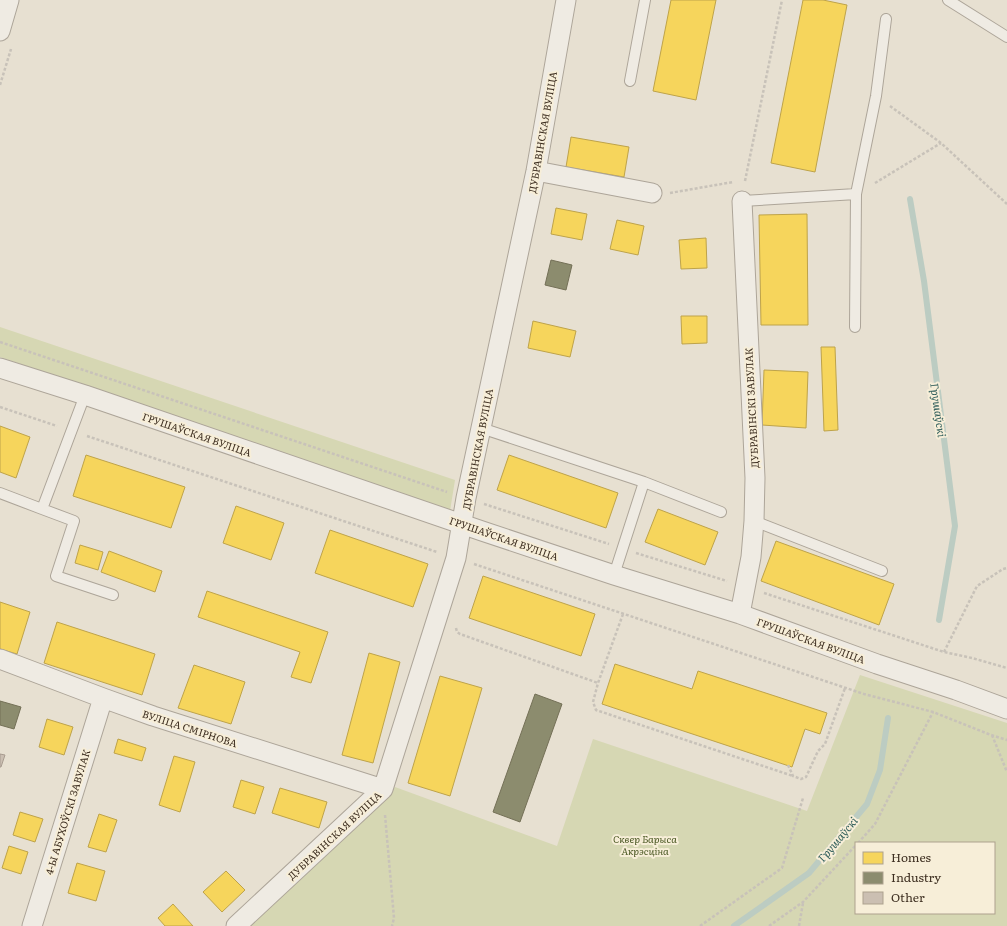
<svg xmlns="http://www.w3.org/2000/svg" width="1007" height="926" font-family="Literata,serif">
	<rect width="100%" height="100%" fill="#e7e0d1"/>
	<path fill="#d6d7b3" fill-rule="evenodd" d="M0 327 455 480 450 511 0 357Z
		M860 675 1007 723V926H247L395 787 557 846 593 739 807 811ZM856 843H994V913H856Z"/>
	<path fill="#f6d55c" stroke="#bea34a" d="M671 0H716L696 100 653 91Z
		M803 0H823L847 5 815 172 771 163Z
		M571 137 629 147 624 177 566 167Z
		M556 208 587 214 582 240 551 234Z
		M807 214 808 325H761L759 215Z
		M617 220 644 226 638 255 610 249Z
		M706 238 707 268 681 269 679 240Z
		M681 316H707V343L682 344Z
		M533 321 576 331 570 357 528 348Z
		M821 347H835L838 430 824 431Z
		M764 370 808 372 806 428 762 425Z
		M0 426 30 437 16 478 0 472Z
		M86 455 185 487 171 528 73 496Z
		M509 455 618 493 606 528 497 490Z
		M236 506 284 523 271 560 223 543Z
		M658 509 718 532 705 565 645 542Z
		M330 530 428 564 413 607 315 573Z
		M776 541 894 584 879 625 761 581Z
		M80 545 103 552 98 570 75 563Z
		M109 551 162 571 155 592 101 572Z
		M483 576 595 614 581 656 469 618Z
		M207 591 328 632 311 683 291 677 300 652 198 617Z
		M0 602 30 612 17 654 0 649Z
		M57 622 155 654 142 695 44 663Z
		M369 653 400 662 373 763 342 755Z
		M615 664 692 689 698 671 827 713 820 734 805 729 792 767 602 704Z
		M194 665 245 682 231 724 178 708Z
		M440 676 482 688 450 796 408 783Z
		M47 719 73 727 64 755 39 747Z
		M118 739 146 748 142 761 114 753Z
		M174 756 195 762 180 812 159 805Z
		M241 780 264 787 255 814 233 807Z
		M280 788 327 802 319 828 272 813Z
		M20 812 43 819 35 842 13 835Z
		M99 814 117 820 106 852 88 847Z
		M9 846 28 852 21 874 2 868Z
		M77 863 105 871 96 901 68 893Z
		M226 871 245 890 222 912 203 892Z
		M173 904 193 926H165L158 918Z"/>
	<path fill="#8c8c6e" stroke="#747057" d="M551 260 572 265 566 290 545 285Z
		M535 694 562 704 520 822 493 812Z
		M0 701 21 707 14 729 0 725Z"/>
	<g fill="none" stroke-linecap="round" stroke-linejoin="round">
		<path stroke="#bcccc2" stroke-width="6" d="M910 199 924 281 955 526 939 620
			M734 926 809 873 867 804 880 770 888 718"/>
	</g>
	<path fill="#cbbfb2" stroke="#a89c90" d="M0 754 5 755 1 767H0Z"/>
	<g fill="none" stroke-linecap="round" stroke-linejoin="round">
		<defs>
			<path id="service" d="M948 0 1007 37
				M630 81 645 0
				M742 201 856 194
				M855 327 856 194 876 96 886 19
				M481 428 644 482
				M0 493 42 509 85 395
				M42 509 74 521 56 576 113 595
				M754 521 882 571
				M614 575 644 482 721 512"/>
			<path id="minor" d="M0 31 9 0
				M536 171 652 193
				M0 368 85 395 482 531 614 575 740 614 877 664 956 690 1007 709
				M740 614 751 557 754 521 755 478 742 201
				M0 659 103 698 153 716 383 789
				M32 926 103 698
				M236 926 383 789 456 558 466 498 481 428 536 171 566 0"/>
		</defs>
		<use href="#service" stroke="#ada599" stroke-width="12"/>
		<use href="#minor" stroke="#ada599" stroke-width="21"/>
		<path stroke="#c8c2b9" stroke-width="2.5" stroke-dasharray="3 2" stroke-linecap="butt" d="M0 85 11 49
			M890 106 941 143 1007 204
			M745 181 782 0
			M875 183 941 143
			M670 193 733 182
			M0 342 447 492
			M0 407 57 426
			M87 436 437 552
			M484 504 609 544
			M636 553 727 581
			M474 564 864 694 933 712 991 735 1007 740
			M764 593 944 652 972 658 1007 668
			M623 614 598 683 593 702 596 710 793 776
			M456 628 457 632 460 634 598 683
			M944 652 977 586 1003 569 1007 568
			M992 735 1007 772
			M788 765 793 776 801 779 806 777 818 751 825 744 845 688
			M385 815 394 918 392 926
			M858 843 875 824 933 712
			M700 926 782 868 803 798
			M769 926 803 902 856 845
			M799 926 803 903"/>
		<use href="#service" stroke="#efebe3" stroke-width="10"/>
		<use href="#minor" stroke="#efebe3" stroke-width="19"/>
	</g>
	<g text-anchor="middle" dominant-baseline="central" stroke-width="4" stroke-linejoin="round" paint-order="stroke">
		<g font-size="10" fill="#3d2e20" stroke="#f7eed8">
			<text transform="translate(542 132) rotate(-80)">ДУБРАВІНСКАЯ ВУЛІЦА</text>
			<text transform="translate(751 408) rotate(-93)">ДУБРАВІНСКІ ЗАВУЛАК</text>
			<text transform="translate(197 434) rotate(19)">ГРУШАЎСКАЯ ВУЛІЦА</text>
			<text transform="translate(477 449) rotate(-79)">ДУБРАВІНСКАЯ ВУЛІЦА</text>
			<text transform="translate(504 538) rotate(19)">ГРУШАЎСКАЯ ВУЛІЦА</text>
			<text transform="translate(811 640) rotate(20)">ГРУШАЎСКАЯ ВУЛІЦА</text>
			<text transform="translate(190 728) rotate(18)">ВУЛІЦА СМІРНОВА</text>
			<text transform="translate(67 812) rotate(-73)">4-Ы АБУХОЎСКІ ЗАВУЛАК</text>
			<text transform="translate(334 835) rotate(-43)">ДУБРАВІНСКАЯ ВУЛІЦА</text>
		</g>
		<g font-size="10" font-style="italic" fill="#4d5a26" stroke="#f7eed8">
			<text x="645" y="838">Сквер Барыса<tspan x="645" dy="12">Акрэсціна</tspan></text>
		</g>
		<g font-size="11" font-style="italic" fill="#2f5d5a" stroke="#f7eed8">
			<text transform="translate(939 410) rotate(82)">Грушаўскі</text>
			<text transform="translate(837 839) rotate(-50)">Грушаўскі</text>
		</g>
	</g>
	<rect x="855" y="842" width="140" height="72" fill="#f7eed8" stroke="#ada18e"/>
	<rect x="863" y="852" width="20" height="12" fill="#f6d55c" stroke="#ada18e"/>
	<text x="891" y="862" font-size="12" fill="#3d2e20">Homes</text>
	<rect x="863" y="872" width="20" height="12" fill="#8c8c6e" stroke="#ada18e"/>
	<text x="891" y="882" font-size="12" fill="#3d2e20">Industry</text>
	<rect x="863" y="892" width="20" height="12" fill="#cbbfb2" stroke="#ada18e"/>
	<text x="891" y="902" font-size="12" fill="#3d2e20">Other</text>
</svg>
